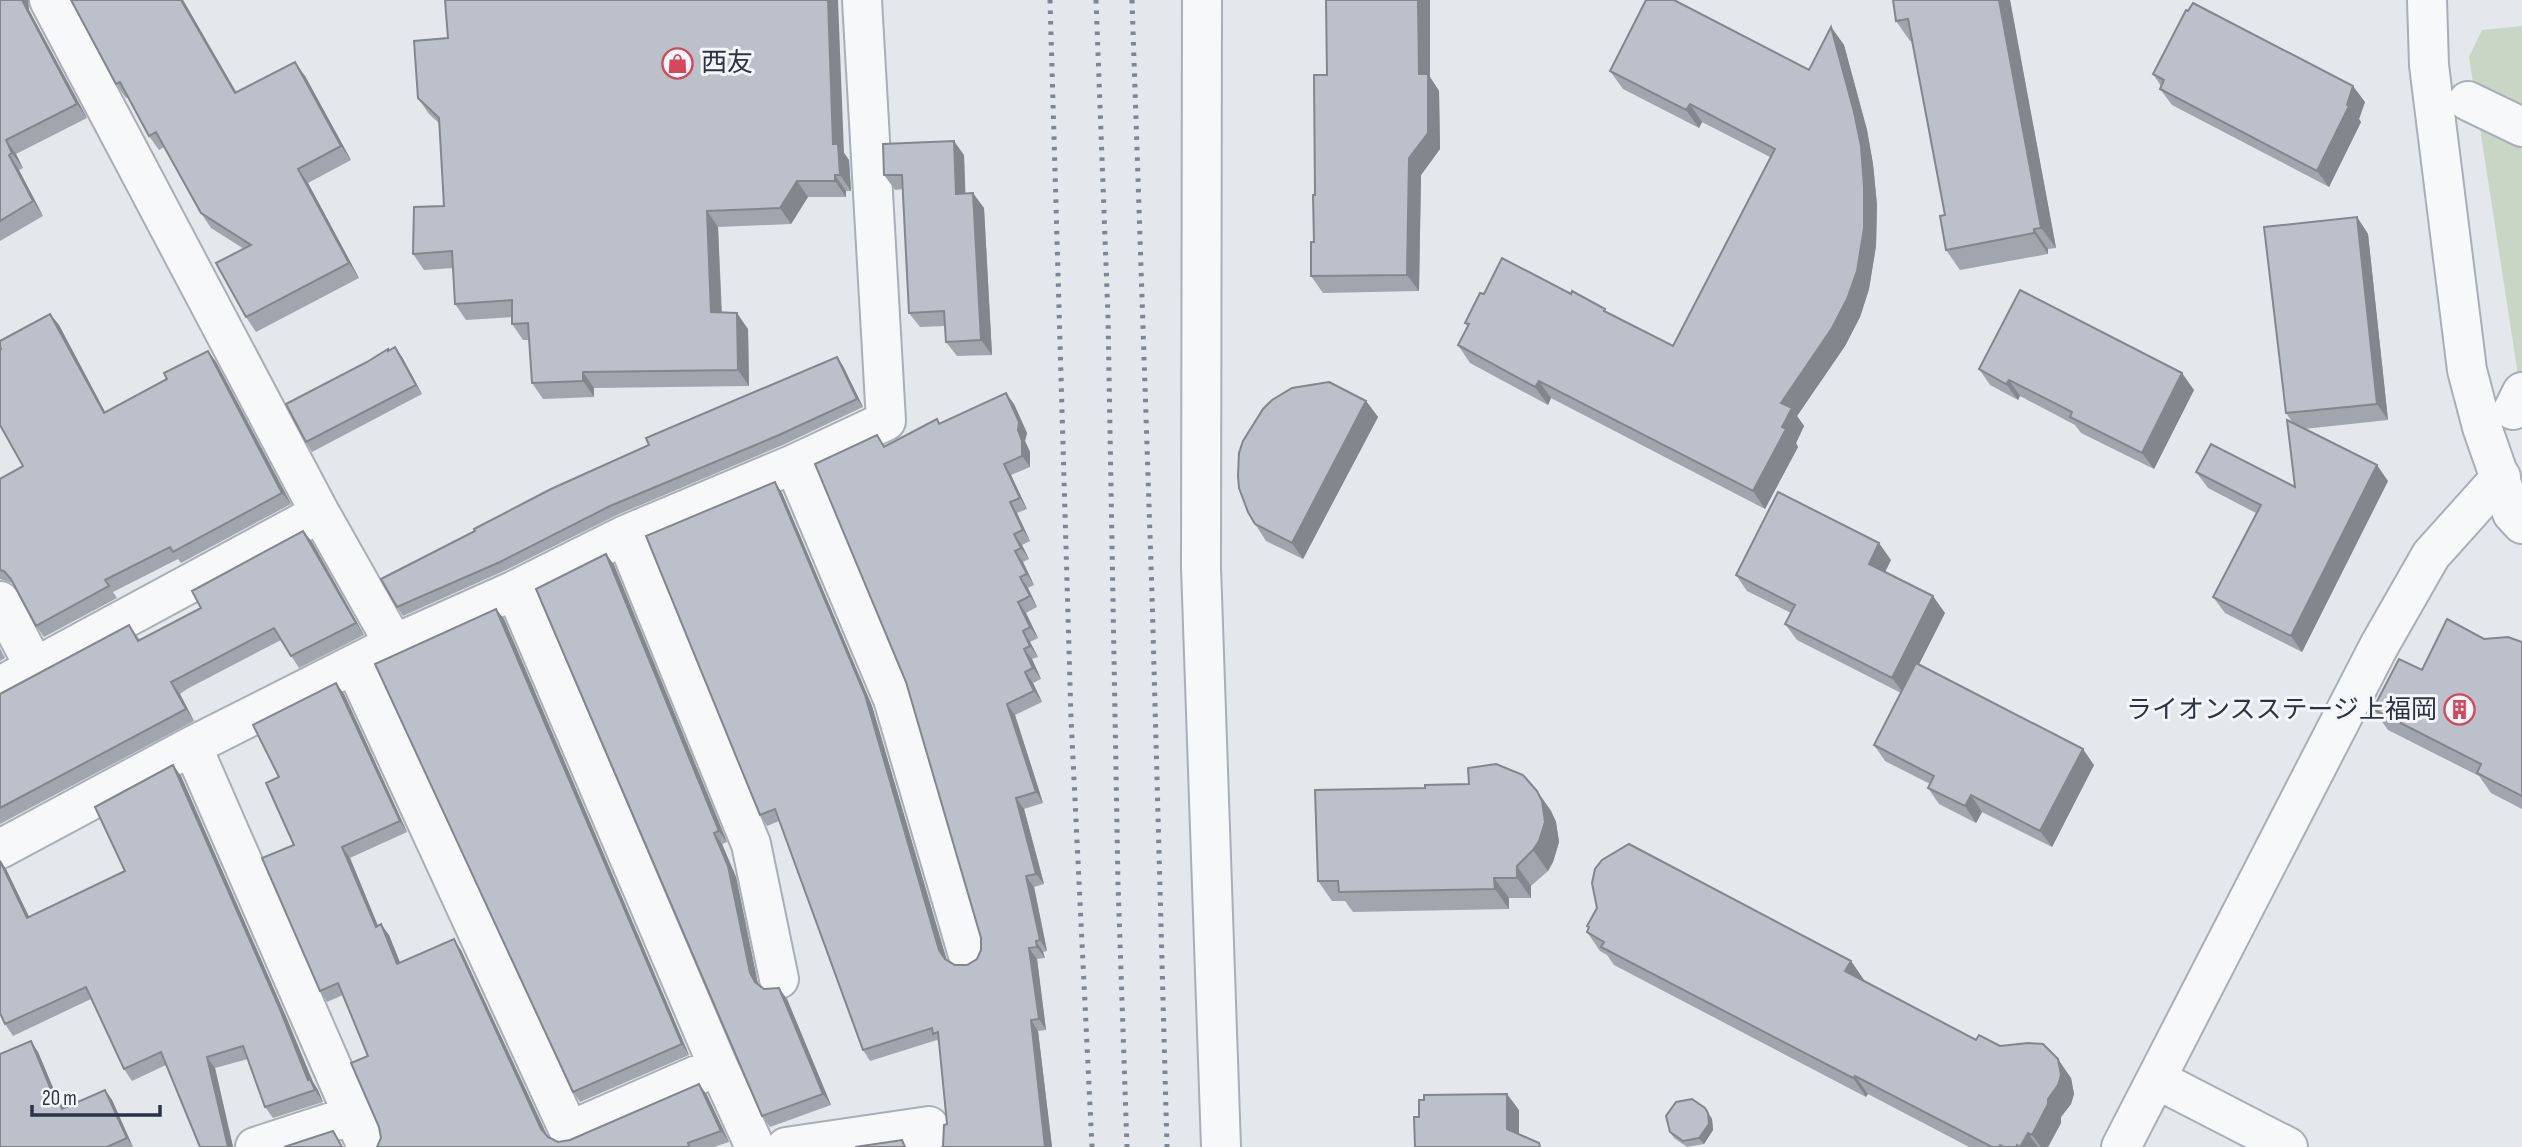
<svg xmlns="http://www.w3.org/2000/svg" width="2522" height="1147" font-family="'Sofia Sans Condensed','Noto Sans JP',sans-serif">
	<rect width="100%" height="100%" fill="#e4e7ec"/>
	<path fill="#c9d6c5" d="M2522 26V401L2469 57 2482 30Z"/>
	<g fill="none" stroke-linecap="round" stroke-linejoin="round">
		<defs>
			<path id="minor" d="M49 0 320 513 394 644
				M1202 0 1201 567 1221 1147
				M2427 0 2429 65 2467 370 2482 427 2512 513 2522 524
				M2468 101 2522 127
				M2513 410 2522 392
				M794 464 893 699 968 955
				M625 535 751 844 779 979
				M0 601 35 668
				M354 664 569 1131 718 1066 515 590
				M0 686 320 513
				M192 746 353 1115 255 1147
				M0 849 192 746 394 644 515 590 625 535 794 464 886 421 862 0
				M718 1066 755 1147
				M2156 1079 2288 1147
				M353 1115 367 1147
				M786 1147 929 1126 931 1147
				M2121 1147 2379 646 2431 555 2501 477"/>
		</defs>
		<use href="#minor" stroke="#a9aeb7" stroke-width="42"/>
		<use href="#minor" stroke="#f7f8fa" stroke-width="38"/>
		<path stroke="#7d8696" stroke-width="5" stroke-dasharray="3.5 7" stroke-linecap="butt" d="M1050 0 1071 718 1092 1147
			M1096 0 1108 317 1118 884 1127 1147
			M1132 0 1152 594 1167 1147"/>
	</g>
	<path fill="#a1a5ae" d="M0 0H28L29 10 87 118 16 154 23 168 19 170 43 216 0 241Z
		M183 0 237 93 305 76 351 160 308 183 359 278 256 332 246 317 244 249 211 228 201 213 164 147 159 150 149 136 128 97 126 98 116 84Z
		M1893 0H2010L2056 248 2048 249V254L1960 270 1946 250 1945 215 1912 41H1910L1896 21Z
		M1831 27 1844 45 1867 130 1873 164 1877 205 1876 246 1869 289 1860 317 1845 346 1797 416 1804 426 1796 443 1798 447 1765 509 1551 398 1548 405 1470 363 1458 345 1468 327 1465 323 1484 294H1571L1673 346 1770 157 1702 122 1699 128 1623 89 1610 71 1809 70Z
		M448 38 844 153 849 160 851 191H846V197H808L791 224 718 227 722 312 748 329 749 386 594 388V397L543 399 532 383 529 340H523L512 324V317L466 320 455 304 453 268 424 270 413 254 444 206 440 124 429 114 418 98Z
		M2153 74 2365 102 2359 119 2361 122 2329 187 2172 105 2160 89 2161 86Z
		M1327 75 1430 77 1439 91 1440 149 1421 175 1419 291 1323 293 1311 276 1314 242 1315 195Z
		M964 155 965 193 984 208 992 355 957 356 946 342 945 326 920 327 909 313 903 189 895 190 884 175Z
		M2357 217 2368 234 2388 420 2304 429 2388 481 2302 652 2225 613 2213 597 2256 513 2208 488 2196 472 2295 487 2293 423 2286 413Z
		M50 314 59 325 105 412 167 379 208 351 216 362 291 504 181 563 178 559 113 592 117 598 44 637 36 626 15 585 12 583 0 579V479L23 466 1 349Z
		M389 351 402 357 422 394 312 452 306 442Z
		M837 357 843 366 863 407 785 444 617 515 506 570 403 616 397 607 649 445Z
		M1979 369 2194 390 2154 469 2081 433 2075 425 2020 396 2018 400 1990 385Z
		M1366 401 1378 417 1303 559 1266 541 1255 524Z
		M1014 404 1027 433 1025 441 1030 452V467L1011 475 1027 509 1017 513 1030 541 1022 545 1029 559 1023 562 1034 585 1028 588 1037 607 1026 613 1038 638 1030 642 1038 657 1032 659 1041 679 1033 683 1042 702 1015 715 1043 803 1024 809 1044 884 1034 887 1047 951 1043 952 1045 958 1037 959 1046 1030 1038 1031 1052 1147H942L947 1124 939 1042 937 1040 870 1061 863 1050 779 821 767 826 760 815 782 493 872 706 947 961 955 965H967L977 959 981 950V938L885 446 940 424Z
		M303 531 312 542 364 635 299 668 281 640 187 689 180 694 194 721 0 824V694L129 625 140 640 201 608Z
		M606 554 614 565 727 842 722 844 736 877 758 984 764 989 787 999 831 1105 770 1127 762 1116Z
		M1891 560 1885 572 1945 613 1919 664 2094 765 2052 847 1982 812 1976 823 1939 804 1928 788 1930 784 1885 761 1874 745 1901 693 1797 640 1785 624 1791 613 1747 591 1736 575Z
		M504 619 689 1055 580 1102 573 1092Z
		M2484 639 2522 642V809L2491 793 2479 776 2388 730 2373 709 2422 670Z
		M0 648 5 658 0 661Z
		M344 694 407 832 350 858 378 926 389 935 400 963 461 950 548 1137 558 1142 570 1140 707 1095 729 1142 714 1147H377L381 1138 368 1056 343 995 327 1002 320 991 294 845 279 777Z
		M181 776 287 1019 313 1082 318 1090 323 1102 273 1118 265 1107 248 1059 215 1068 233 1147H200L166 1065 132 1081 124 1069 91 999 13 1036 5 1024 0 860 6 869 29 917 125 871Z
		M1469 784 1537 791 1551 811 1556 822 1559 842 1553 862 1548 871 1531 886V898H1509V909L1353 912 1345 901H1332L1318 881 1425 788Z
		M1587 926 1851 961 1864 980 1863 981 1976 1040 2000 1046 2071 1078 2074 1094 2071 1104 2061 1117V1123L2048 1147H1969L1868 1094 1866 1097 1614 965 1607 955 1600 951 1587 932 1589 928Z
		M38 1052 59 1102 64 1108 105 1090 112 1100 133 1147H0Z
		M1709 1114 1712 1119 1713 1130 1704 1144 1687 1147 1674 1138 1670 1132Z"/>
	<path fill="#83868d" d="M22 0H28L29 10 87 118 77 104Z
		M181 0H183L245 108 235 93Z
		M828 0H838L844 153 849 160 851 191 840 175 833 144Z
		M1418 0H1430V77L1439 91 1440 149 1421 175 1419 291 1407 275 1409 158 1419 74Z
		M1999 0H2010L2056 248 2041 228Z
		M1831 27 1844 45 1867 130 1873 164 1877 205 1876 246 1869 289 1860 317 1845 346 1797 416 1804 426 1796 443 1798 447 1765 509 1753 491 1782 427 1781 403Z
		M295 62 305 76 351 160 341 146Z
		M2353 86 2365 102 2359 119 2361 122 2329 187 2317 171 2347 105Z
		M1690 104 1702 122 1699 128 1686 110Z
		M6 140 16 154 23 168 12 153Z
		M954 141 964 155 966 208 956 194Z
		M9 155 19 170 43 216 33 201Z
		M298 169 308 183 359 278 349 263Z
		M835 175 846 191V197L835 181Z
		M797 181 808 197 791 224 780 208Z
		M973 193 984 208 992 355 981 340Z
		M707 211 718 227 722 328 711 312Z
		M2357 217 2368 234 2388 420 2377 404Z
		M2034 229 2048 249V254L2034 233Z
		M737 313 748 329 749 386 738 370Z
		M50 314 59 325 112 425 104 413Z
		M395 347 402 357 422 394 416 385Z
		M208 351 216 362 291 504 282 493Z
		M837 357 843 366 863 407 857 399Z
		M583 372 594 388V397L583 381Z
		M2182 373 2194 390 2154 469 2142 453Z
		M2009 380 2020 396 2018 400 2006 384Z
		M1539 381 1551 398 1548 405 1535 387Z
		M1006 393 1014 404 1027 433 1025 441 1030 452V467L1022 456 1018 430Z
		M1366 401 1378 417 1303 559 1292 543Z
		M1004 464 1011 475 1027 509 1020 498Z
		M2377 465 2388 481 2302 652 2291 636Z
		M775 482 782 493 872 706 947 961 952 970 939 950Z
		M1010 502 1017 513 1030 541 1023 530Z
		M303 531 312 542 364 635 356 623Z
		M1014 534 1022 545 1029 559 1021 548Z
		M1879 543 1891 560 1881 580 1869 564Z
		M1015 551 1023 562 1034 585 1027 574Z
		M606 554 614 565 727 842 719 831Z
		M1020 577 1028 588 1037 607 1030 596Z
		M1933 596 1945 613 1904 694 1892 678Z
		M1018 602 1026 613 1038 638 1030 627Z
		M496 609 504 619 689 1055 682 1044Z
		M1023 631 1030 642 1038 657 1030 646Z
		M1024 649 1032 659 1041 679 1033 668Z
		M1025 672 1033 683 1042 702 1034 691Z
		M171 682 180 694 194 721 186 709Z
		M336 683 344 694 407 832 400 821Z
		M1007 704 1015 715 1043 803 1036 792Z
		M2083 749 2094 765 2052 847 2040 831Z
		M173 765 181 776 287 1019 313 1082 318 1090 323 1102 308 1080Z
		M1537 791 1551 811 1556 822 1559 842 1553 862 1548 871 1533 850Z
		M1971 795 1982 812 1976 823 1965 806Z
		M1016 798 1024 809 1044 884 1036 874Z
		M714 833 722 844 736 877 758 984 755 982 750 973Z
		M342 847 350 858 383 938 376 927Z
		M0 860 6 869 35 929 27 918Z
		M1517 866 1531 886V898L1517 878Z
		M1026 876 1034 887 1047 951 1040 940Z
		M1494 878 1509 898V909L1495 889Z
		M381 924 389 935 405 975 397 964Z
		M454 939 461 950 549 1140 541 1129Z
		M1036 941 1043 952 1045 958 1037 947Z
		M1029 948 1037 959 1046 1030 1039 1019Z
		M1851 961 1864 980 1858 990 1845 971Z
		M779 988 787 999 831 1105 823 1094Z
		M1031 1020 1038 1031 1052 1147H1045Z
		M31 1041 38 1052 59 1102 66 1111 69 1119 56 1102Z
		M207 1057 215 1068 233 1147H228Z
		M2058 1059 2071 1078 2074 1094 2071 1104 2061 1117V1123L2048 1147H2041L2032 1135 2048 1099Z
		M1855 1076 1868 1094 1866 1097 1853 1078Z
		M699 1084 707 1095 729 1142 721 1131Z
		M105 1090 112 1100 133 1147 127 1138Z
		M1507 1094 1519 1110V1146L1507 1129Z
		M1705 1108 1712 1119 1713 1130 1704 1144 1699 1138Z
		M2028 1133 2038 1147H2020Z"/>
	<path fill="#bbc0ca" stroke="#83868d" stroke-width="2" d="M0 0H22L77 104 6 140 12 153 9 155 33 201 0 221Z
		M71 0H181L235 93 295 62 341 146 298 169 349 263 246 317 216 263 251 245 201 213 156 132 149 136 120 82 116 84Z
		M445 0H828L833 144H838L840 175H835V181H797L780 208 707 211 711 312 737 313 738 370 583 372V381L532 383 528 323 512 324V300L455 304 452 251 413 254 414 207 444 206 439 118 418 98 414 41 448 38Z
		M1326 0H1418L1419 74H1428V133L1409 158 1407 275 1311 276V242H1314L1313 195H1315L1314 75H1327Z
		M1646 0H1674L1809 70 1831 27 1854 112 1861 146 1864 187V228L1857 271 1847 299 1832 328 1781 403 1792 408 1782 427 1786 429 1753 491 1539 381 1535 387 1458 345 1469 324 1465 323 1480 293 1484 294 1502 258 1571 294 1572 291 1605 309 1604 311 1673 346 1775 149 1690 104 1686 110 1610 71Z
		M1893 0H1999L2041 228 2034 229V233L1946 250 1940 216 1945 215 1908 19 1896 21Z
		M2193 3 2353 86 2347 105 2349 106 2317 171 2160 89 2164 80 2153 74 2186 10 2188 11Z
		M954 141 956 194 973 193 981 340 946 342 944 311 909 313 902 175H884L883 144Z
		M2357 217 2377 404 2286 413 2264 227Z
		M2020 290 2182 373 2142 453 2070 417 2072 412 2009 380 2006 384 1979 369Z
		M50 314 104 413 167 379 164 373 208 351 282 493 173 552 170 547 105 580 109 586 36 626 11 579 4 571 0 570V479L23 466 0 425V349H1L0 346V341Z
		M395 347 416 385 306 442 286 404 367 362 388 349V351Z
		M837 357 857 399 779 435 610 506 500 562 397 607 381 579 475 531 474 529 551 489 649 445 646 438Z
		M1329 382 1366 401 1292 543 1255 524 1248 512 1239 488 1238 476 1239 453 1243 441 1263 409 1272 400 1292 388Z
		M1006 393 1019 422 1018 430 1022 441V456L1004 464 1020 498 1010 502 1023 530 1014 534 1021 548 1015 551 1027 574 1020 577 1030 596 1018 602 1030 627 1023 631 1030 646 1024 649 1033 668 1025 672 1034 691 1007 704 1036 792 1016 798 1036 874 1026 876 1040 940 1036 941 1037 947 1029 948 1039 1019 1031 1020 1045 1147H942L943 1146 944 1125 947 1124 938 1032 933 1034 932 1028 863 1050 775 809 760 815 646 536 775 482 865 695 939 950 945 959 955 965H967L977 959 981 950V938L906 682 815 464 877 435 884 447 937 419 939 424Z
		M2287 420 2377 465 2291 636 2213 597 2261 505 2196 472 2211 444 2295 487Z
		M1778 492 1879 543 1869 564 1933 596 1892 678 1785 624 1795 605 1736 575Z
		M303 531 356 623 291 656 274 628 179 678 171 682 186 709 0 808V694L129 625 138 641 201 608 192 591Z
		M606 554 719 831 714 833 728 866 750 973 755 982 764 989 779 988 823 1094 762 1116 536 589Z
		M496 609 682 1044 573 1092 375 664Z
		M2447 619 2484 639 2508 637 2522 642V796L2477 773 2481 764 2373 709 2399 659 2422 670Z
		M1916 663 2083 749 2040 831 1971 795 1965 806 1928 788 1934 776 1874 745Z
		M336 683 400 821 342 847 376 927 381 924 397 964 454 939 541 1129 548 1137 558 1142 570 1140 699 1084 721 1131 688 1143 689 1147H377L381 1138 379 1127 351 1063 368 1056 338 983 320 991 262 858 294 845 266 783 279 777 253 725Z
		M1496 764 1523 775 1537 791 1542 801 1545 822 1539 841 1533 850 1517 866V878H1494L1495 889 1339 892 1338 881H1318L1315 790 1425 788V785L1469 784 1468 768Z
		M173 765 279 1007 308 1080 310 1079 315 1090 265 1107 243 1046 207 1057 228 1147H200L161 1052 124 1069 86 987 5 1024 0 1013V861L27 918 125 871 95 807Z
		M1629 844 1851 961 1845 971 1976 1040 1979 1035 2000 1046 2028 1043 2043 1044 2058 1059 2061 1075 2058 1085 2048 1099V1104L2032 1135 2028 1133 2020 1147 2017 1145 2016 1147H2004L2000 1145 1999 1147H1992L1855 1076 1853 1078 1601 947 1604 942 1587 932 1589 927 1587 926 1597 908 1592 883 1595 869 1602 860Z
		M31 1041 56 1102 59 1101 62 1109 105 1090 127 1138 107 1147H0V1054Z
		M1507 1094V1129L1539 1143 1540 1147H1415L1414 1117H1419V1100H1424V1095Z
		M1692 1099 1705 1108 1708 1113 1709 1124 1699 1138 1683 1141 1670 1132 1666 1116 1676 1102Z
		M333 1131 342 1147H284Z
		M902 1140 905 1147H855Z"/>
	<defs>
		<symbol id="shop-ring" viewBox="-11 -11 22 22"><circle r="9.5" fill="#f4f6f9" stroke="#d1495b" stroke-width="1.5"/><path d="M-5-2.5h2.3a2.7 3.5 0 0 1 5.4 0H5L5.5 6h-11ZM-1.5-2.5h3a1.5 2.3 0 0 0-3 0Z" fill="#d1495b"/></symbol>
		<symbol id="building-ring" viewBox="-11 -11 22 22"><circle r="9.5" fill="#f4f6f9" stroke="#d1495b" stroke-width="1.5"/><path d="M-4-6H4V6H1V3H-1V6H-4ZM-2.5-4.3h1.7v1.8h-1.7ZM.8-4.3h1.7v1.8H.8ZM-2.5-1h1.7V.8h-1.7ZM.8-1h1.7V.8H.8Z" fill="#d1495b"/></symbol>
	</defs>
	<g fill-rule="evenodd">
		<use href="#shop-ring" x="660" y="46" width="35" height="35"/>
		<use href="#building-ring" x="2442" y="692" width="35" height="35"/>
	</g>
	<g text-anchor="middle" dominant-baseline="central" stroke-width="6" stroke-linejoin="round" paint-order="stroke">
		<g font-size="26" fill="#2b3445" stroke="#f4f6f9" text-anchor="start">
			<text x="701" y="63">西友</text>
			<text x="2437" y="710" text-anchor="end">ライオンスステージ上福岡</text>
		</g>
	</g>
	<path d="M32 1105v10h128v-10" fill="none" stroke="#2b3445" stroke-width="3.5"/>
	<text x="42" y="1105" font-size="21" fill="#2b3445" stroke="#f4f6f9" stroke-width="5" paint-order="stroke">20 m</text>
</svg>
